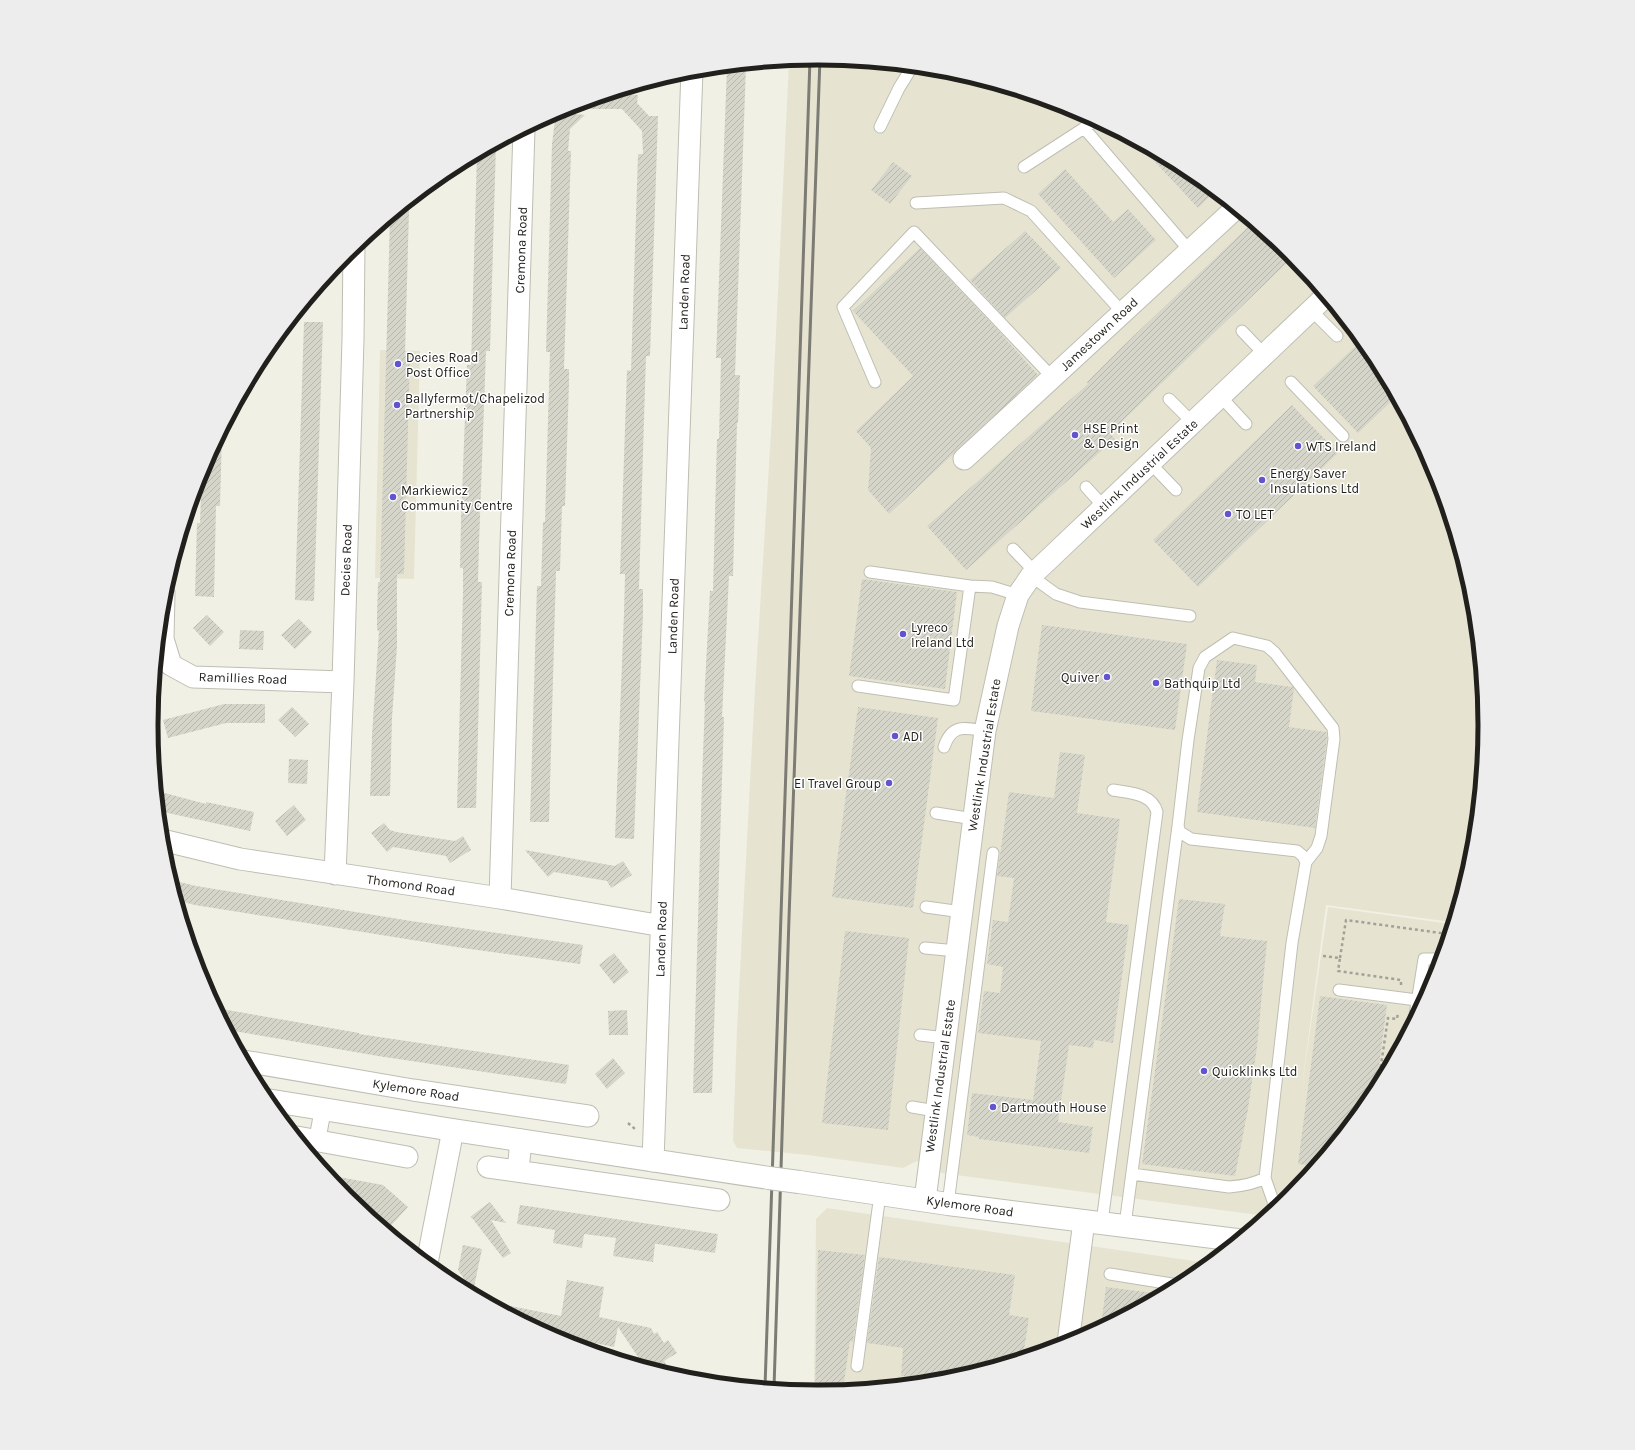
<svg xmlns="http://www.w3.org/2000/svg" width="1635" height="1450" font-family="Karla,sans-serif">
	<defs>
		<pattern id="building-hatch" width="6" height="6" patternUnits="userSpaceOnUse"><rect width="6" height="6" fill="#d6d5ca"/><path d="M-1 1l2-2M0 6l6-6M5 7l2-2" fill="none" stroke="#b7b7ad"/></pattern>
	</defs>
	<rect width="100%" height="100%" fill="#f1f0e5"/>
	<path fill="#e6e4d1" d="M818 58 948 71 1073 109 1188 171 1289 254 1372 355 1434 470 1472 595 1484 725 1472 855 1451 922 1326 905 1301 1093 1328 907 1451 924 1434 980 1372 1096 1289 1197 1266 1216 941 1173 937 1165 917 1161 903 1168 808 1155 737 1148 733 1141 737 1028 755 688 772 416 789 61Z
		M380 350 420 351 414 579 375 578Z
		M827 1208 1208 1263 1188 1280 1073 1341 947 1379 814 1392 816 1219Z"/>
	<path fill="url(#building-hatch)" d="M746 65 735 375H740L738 423H737L733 576H729L722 717H724L712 1093H693L702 781 705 702H704L710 591H713L717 439H719L721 358H716L727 67Z
		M616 93 638 95 637 103 649 116H658L650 356H646L644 419 639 589H643V613L634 839 615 838 624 613 625 574H620L627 370 631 371 638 154H643L642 131 622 109H576V105Z
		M556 112 585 115 570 129 568 151H571L564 369H569V383L565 506H562L560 571H556L549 822H530L537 586H541L543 522H545L550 352H546L552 144Z
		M496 144 490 351H486L479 544 478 582H482L476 808H457L463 594V568H460L461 520 467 365H471L477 154Z
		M1145 147 1188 171 1214 192 1198 208 1143 149Z
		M893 162 912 176 890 204 871 190Z
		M1065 169 1113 222 1128 209 1156 240 1114 278 1038 194Z
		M399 210H409L405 355H410L404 574H397V646L392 718 390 796H370L372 735 379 631 377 630V616L378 582H380L390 217Z
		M1252 223 1293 257 1110 433 1115 439 966 570 927 526 1088 384 1087 382 1120 349Z
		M1025 231 1061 268 1005 318 970 280Z
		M920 248 995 327 1038 375 889 514 868 490 871 448 856 431 913 376 853 311Z
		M304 322H323L314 601 295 600Z
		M1361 341 1372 355 1395 398 1358 433 1313 386Z
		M1292 405 1338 453 1198 587 1153 540Z
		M222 432 220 506H216L214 597 195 596 197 523H200L202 469Z
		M862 579 957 592 945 689 849 676Z
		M207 615 224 632 210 646 193 628Z
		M299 619 312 632 295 649 281 635Z
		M1042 625 1187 644 1175 730 1031 711Z
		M240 630 264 631 263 650 239 649Z
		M1217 660 1257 665 1255 682 1292 687 1294 688 1289 727 1326 732 1327 738 1315 828 1197 812Z
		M224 704H265V723H226L168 738 163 720Z
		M292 707 309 724 295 737 278 720Z
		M858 707 938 718 913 908 832 897Z
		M1060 752 1085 755 1077 813 1120 819 1106 922 1129 925 1113 1043 1094 1040 1093 1048 1069 1045 1058 1122 1093 1127 1089 1153 979 1139V1137L967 1135 972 1093 1033 1100 1041 1041 978 1033 984 991 1000 993 1003 967 987 964 993 920 1008 922 1014 878 997 876 1009 792 1054 798Z
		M289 759 308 760 307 784 288 783Z
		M157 791 206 804V802L254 812 250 831 159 811Z
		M294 805 306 820 287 836 275 821Z
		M384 823 390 830 396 832 455 841 463 836 471 850 450 863 446 856 393 847 387 852 371 833Z
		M525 850 615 866 623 861 632 875 611 888 607 881 554 872 548 877Z
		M171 880 196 886 411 921 583 945 580 964 456 947 195 905 179 901 177 899Z
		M1179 899 1225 904 1220 936 1267 941 1257 1047 1248 1109 1235 1176 1142 1164Z
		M845 931 909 938 888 1130 822 1123Z
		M614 953 629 972 614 984 599 965Z
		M1320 996 1387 1005 1376 1089 1372 1096 1314 1166 1298 1164Z
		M216 1008 359 1033V1034L569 1065 566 1084 378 1056 228 1030Z
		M627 1010 628 1035H609L608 1011Z
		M613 1058 625 1073 607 1089 595 1074Z
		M328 1175 383 1185 408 1207 387 1230 346 1197Z
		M490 1202 506 1223 491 1220 511 1253 503 1258 472 1218 470 1217Z
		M520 1205 718 1234 715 1253 657 1244H655L653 1262 613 1256 616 1238 584 1234 582 1248 553 1243 555 1230 517 1224Z
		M463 1245 482 1249 473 1292 458 1270Z
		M818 1250 865 1255 853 1342 850 1341 843 1389 817 1392H815Z
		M879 1257 1015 1275 1009 1315 1029 1318 1023 1356 947 1379 901 1376 903 1348 867 1343Z
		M567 1280 604 1287 599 1317 651 1328 654 1334 657 1332 664 1343 668 1340 677 1353 664 1361 673 1375 644 1366 618 1327 614 1347 546 1333 499 1307 500 1304 561 1316Z
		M1106 1287 1161 1294 1101 1326Z"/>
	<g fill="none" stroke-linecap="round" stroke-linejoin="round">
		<defs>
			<path id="service" d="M880 127 899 88 912 67
				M1084 128 1189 250
				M1024 167 1095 121
				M916 203 1004 198 1031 211 1122 312
				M1311 310 1337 336
				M1242 331 1264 354
				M875 382 843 307 914 232 1053 378
				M1291 382 1343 436
				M1221 397 1246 424
				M1169 399 1193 423
				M1150 463 1176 490
				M1086 487 1104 507
				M1013 549 1035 572
				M1031 576 1056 594 1080 602 1190 616
				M970 586 992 587 1018 595
				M858 686 954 700 970 586 870 572
				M944 747C952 723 965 728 985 731
				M936 813 974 819
				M926 907 962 912
				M925 948 957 951
				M1339 990 1417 1000
				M1415 1015 1424 959H1440
				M920 1035 946 1038
				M912 1107 936 1111
				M1132 1174 1229 1187C1242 1186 1254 1184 1265 1178
				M948 1204 993 853
				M1274 1209 1273 1201 1265 1178 1292 943 1306 862 1317 848 1321 836 1334 739 1333 728 1275 653 1267 646 1233 638 1205 657 1199 668 1188 740 1178 826 1180 832 1191 839 1297 851 1303 856 1306 862
				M1102 1222 1157 812C1152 793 1129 793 1113 790
				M1125 1225 1178 826
				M1110 1274 1178 1285
				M857 1366 880 1194"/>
			<path id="pedestrian" d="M317 1141 323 1109"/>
			<path id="minor" d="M964 459 1235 209
				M164 593 163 639 171 665 193 677 343 682
				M162 840 240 859 500 898 651 924 661 925
				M335 874 343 682 353 339 354 246
				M500 898 524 129
				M244 1061 413 1090 588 1116
				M297 1137 407 1157
				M653 1161 692 70
				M488 1167 719 1200
				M518 1171 521 1140
				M925 1200 985 731 1008 626 1018 595 1031 576 1048 560 1325 297
				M427 1263 453 1130
				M1068 1343 1084 1221"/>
			<path id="secondary" d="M267 1100 453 1130 769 1178
				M799 1182 948 1204 1237 1240"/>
		</defs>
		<use href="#service" stroke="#bfbeb3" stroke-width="13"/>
		<use href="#pedestrian" stroke="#bfbeb3" stroke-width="18"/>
		<use href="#minor" stroke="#bfbeb3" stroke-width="23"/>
		<use href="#secondary" stroke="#bfbeb3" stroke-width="24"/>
		<path stroke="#a2a199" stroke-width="2.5" stroke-dasharray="3 3" stroke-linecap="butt" d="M1323 956 1340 958 1338 971 1401 980V985
			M1340 958 1346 920 1448 934
			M1378 1085 1388 1018 1397 1019 1398 1012
			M628 1123 635 1129"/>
		<use href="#service" stroke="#fff" stroke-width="11"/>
		<use href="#pedestrian" stroke="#fff" stroke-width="16"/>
		<use href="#minor" stroke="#fff" stroke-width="21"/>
		<use href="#secondary" stroke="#fff" stroke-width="22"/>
		<path stroke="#7c7b74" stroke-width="3" d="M765 1387 810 59
			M774 1388 789 918 820 58"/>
		<defs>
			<path id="secondary-bridge" d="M769 1178 799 1182"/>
		</defs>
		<use href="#secondary-bridge" stroke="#bfbeb3" stroke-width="24" stroke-linecap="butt"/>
		<use href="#secondary-bridge" stroke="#fff" stroke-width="22"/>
	</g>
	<g fill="#6254cd" stroke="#fff" stroke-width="1.5">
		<circle cx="398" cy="364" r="4"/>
		<circle cx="397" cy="405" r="4"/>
		<circle cx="1075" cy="435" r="4"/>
		<circle cx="1298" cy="446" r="4"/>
		<circle cx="1262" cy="480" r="4"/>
		<circle cx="393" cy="497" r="4"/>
		<circle cx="1228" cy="514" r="4"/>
		<circle cx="903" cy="634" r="4"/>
		<circle cx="1107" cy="677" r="4"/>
		<circle cx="1156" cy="683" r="4"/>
		<circle cx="895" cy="736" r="4"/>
		<circle cx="889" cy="783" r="4"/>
		<circle cx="1204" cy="1071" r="4"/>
		<circle cx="993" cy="1107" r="4"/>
	</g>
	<g text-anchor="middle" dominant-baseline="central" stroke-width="3" stroke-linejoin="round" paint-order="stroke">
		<g font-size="13" fill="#21201c" stroke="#fff">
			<text transform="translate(521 250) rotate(-88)">Cremona Road</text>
			<text transform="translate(684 292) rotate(-88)">Landen Road</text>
			<text transform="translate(1099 334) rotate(-43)">Jamestown Road</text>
			<text transform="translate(1139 474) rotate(-43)">Westlink Industrial Estate</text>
			<text transform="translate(346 560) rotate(-88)">Decies Road</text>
			<text transform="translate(510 573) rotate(-88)">Cremona Road</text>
			<text transform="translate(673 616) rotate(-88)">Landen Road</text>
			<text transform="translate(243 678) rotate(2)">Ramillies Road</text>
			<text transform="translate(984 755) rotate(-81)">Westlink Industrial Estate</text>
			<text transform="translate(411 885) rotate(8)">Thomond Road</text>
			<text transform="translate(661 939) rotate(-88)">Landen Road</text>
			<text transform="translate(940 1076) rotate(-82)">Westlink Industrial Estate</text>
			<text transform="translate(416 1090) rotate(9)">Kylemore Road</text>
			<text transform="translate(970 1206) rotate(8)">Kylemore Road</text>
		</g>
		<g font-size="13" fill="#21201c" stroke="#fff" text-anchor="start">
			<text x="406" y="357">Decies Road<tspan x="406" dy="15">Post Office</tspan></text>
			<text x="405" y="398">Ballyfermot/Chapelizod<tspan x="405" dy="15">Partnership</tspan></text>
			<text x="1083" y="428">HSE Print<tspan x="1083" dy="15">&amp; Design</tspan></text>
			<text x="1306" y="446">WTS Ireland</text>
			<text x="1270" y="473">Energy Saver<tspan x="1270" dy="15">Insulations Ltd</tspan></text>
			<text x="401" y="490">Markiewicz<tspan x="401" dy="15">Community Centre</tspan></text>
			<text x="1236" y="514">TO LET</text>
			<text x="911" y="627">Lyreco<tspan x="911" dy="15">Ireland Ltd</tspan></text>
			<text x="1099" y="677" text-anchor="end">Quiver</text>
			<text x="1164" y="683">Bathquip Ltd</text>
			<text x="903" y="736">ADI</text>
			<text x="881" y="783" text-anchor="end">EI Travel Group</text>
			<text x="1212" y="1071">Quicklinks Ltd</text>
			<text x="1001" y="1107">Dartmouth House</text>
		</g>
	</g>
	<path d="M0 0H1635V1450H0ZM158 725a660 660 0 1 1 1320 0a660 660 0 1 1-1320 0Z" fill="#ededed" fill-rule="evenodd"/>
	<path fill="none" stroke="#21201c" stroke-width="5" d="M158 725a660 660 0 1 1 1320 0a660 660 0 1 1-1320 0Z"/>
</svg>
